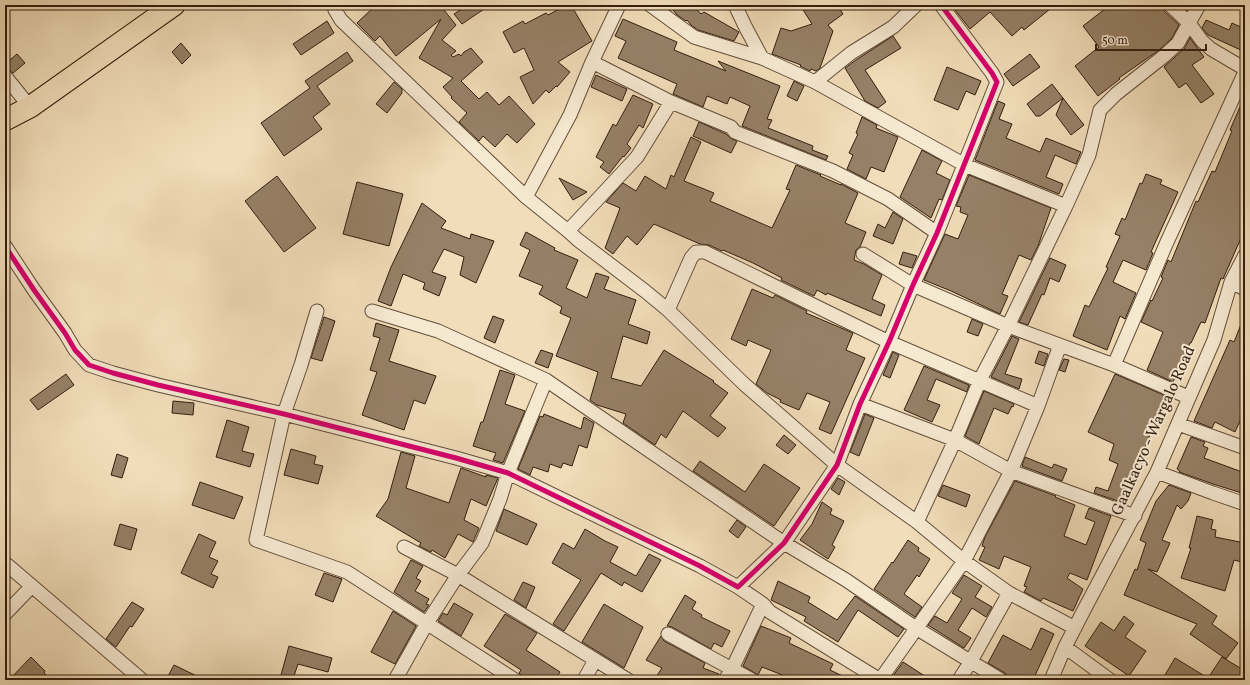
<svg xmlns="http://www.w3.org/2000/svg" width="1250" height="685" font-family="Vollkorn,serif">
	<rect width="100%" height="100%" fill="#f1ddb9"/>
	<filter id="stains"><feTurbulence type="fractalNoise" baseFrequency=".005" numOctaves="4"/><feColorMatrix values="0 0 0 0 .2 0 0 0 0 .09 0 0 0 0 .02 0 0 0 .5 -.17"/></filter>
	<radialGradient id="worn" r=".72"><stop offset=".6" stop-color="#630" stop-opacity="0"/><stop offset="1" stop-color="#630" stop-opacity=".3"/></radialGradient>
	<path fill="#968167" stroke="#331e0e" d="M376 5H440L456 25 442 40 456 51 451 55 453 57 459 54 461 56 464 52 471 48 483 62 461 81 479 99 487 92 499 105 509 96 535 124 517 143 507 134 495 147 483 136 479 141 459 122 467 113 451 98 452 97 443 87 453 78 419 58 441 19 396 56 380 36 375 41 357 23Z
		M468 5H490L462 24 454 14Z
		M567 5H571L592 41 558 62 570 72 557 87 556 86 549 93 546 90 533 104 520 77 534 70 524 48 514 53 503 32 523 21 525 24 546 13 548 15Z
		M669 5H693L701 14 704 12 739 32 734 41 698 30 691 25 687 20 686 21 677 15Z
		M800 5H837L843 14 828 25 833 31 820 68 816 71 811 69 810 71 800 66 801 65 772 54 781 28 791 31 812 24Z
		M951 5H1055L1024 30 1022 27 1012 36 990 12 970 29Z
		M1110 5H1162L1164 11 1179 25 1172 38 1159 50 1119 78 1120 79 1098 96 1075 66 1099 47 1083 26Z
		M623 19 677 42 674 50 726 71 718 61 780 86 767 119 772 120 768 128 813 146 812 150 828 156 826 160 742 126 750 106 730 97 727 104 707 96 703 107 673 94 677 84 618 58 626 41 615 36Z
		M1206 20 1229 30 1232 23 1245 29V52L1208 35 1202 28Z
		M327 21 334 33 301 55 293 44Z
		M893 36 901 48 865 70 886 102 878 108 865 101 845 68 856 60Z
		M1190 38 1204 57 1192 65 1214 94 1201 103 1186 83 1179 88 1164 67 1184 49Z
		M181 43 191 55 182 64 172 52Z
		M347 52 353 61 317 86 330 104 313 117 322 129 284 156 261 123 310 88 305 81Z
		M17 54 25 63 13 73 8 69 5 68V64Z
		M1030 54 1040 67 1013 86 1004 74Z
		M947 67 981 81 975 95 966 91 958 110 934 100Z
		M596 75 627 89 622 101 591 87Z
		M794 81 804 86 797 101 787 96Z
		M394 82 402 89V93L387 113 376 104Z
		M1052 84 1084 125 1071 135 1056 115 1063 98 1040 116H1036L1027 104Z
		M633 95 653 104 643 128 639 125 627 144 631 148 624 157 623 156 609 174 600 167 604 162 596 157 613 124 616 126Z
		M1245 95V229L1223 279 1221 278 1205 323 1201 322 1191 343H1190L1173 382 1147 370 1163 332 1141 322 1151 300 1152 301 1163 278 1161 277 1168 260 1171 262 1196 201 1198 202 1212 171 1215 172 1232 131 1230 130Z
		M998 101 1005 104 999 119 1012 124 1006 138 1040 152 1046 138 1081 152 1076 164 1055 155 1046 177 1063 184 1059 194 975 160Z
		M862 117 877 125 876 128 898 137 884 172 871 167 866 179 847 169 853 155 849 153 858 134 856 133Z
		M699 122 726 134 732 139 737 141 731 153 693 136Z
		M691 137 701 142 684 181 714 193 710 201 772 228 790 190 786 189 796 165 821 175 820 176 841 185V184L858 193 845 223 866 232 860 247 856 250 854 260 864 264 882 275 872 299 885 305 881 316 827 293 826 295 817 290 814 296 781 280 782 278 753 263 723 250 722 251 709 245 700 244 654 224 637 245 627 236 613 254 605 248 620 208 606 202 623 183 636 191 645 176 666 189 671 175 674 177Z
		M922 150 942 161 936 173 950 180 942 200 939 199 931 218 900 197Z
		M1146 174 1162 180 1160 184 1178 192 1151 252 1153 253 1146 270 1123 260 1113 282 1136 293 1125 319 1120 316 1107 350 1073 336 1085 305 1089 307 1108 268 1106 267 1120 236 1115 234 1122 218 1125 220 1140 183 1142 184Z
		M969 175 1051 208 1038 246 1031 260 1019 255 1002 294 1008 296 1000 314 951 291 924 280 945 234 958 239 968 215 960 212 961 207 956 206Z
		M277 176 316 228 284 252 245 201Z
		M559 178 587 192 573 200Z
		M357 182 403 194 389 246 343 234Z
		M422 203 446 221 441 228 470 239 471 234 494 241 476 283 460 275 464 257 444 249 432 272 446 277 439 296 423 289 425 283 403 274 391 306 378 301 391 267Z
		M893 212 903 219 893 244 873 236 878 224 885 228Z
		M526 232 555 248 554 250 578 260 566 288 587 298 596 273 609 277 604 289 636 300 628 324 650 332 647 344 623 336 611 378 641 386 664 350 714 381 713 382 728 393 710 416 726 428 718 437 683 411 666 438 661 434 655 445 623 423 626 414 597 405 590 400 598 372 556 356 571 318 560 313 562 307 539 294 543 286 519 276 530 250 520 245Z
		M903 252 917 256 912 268 899 264Z
		M1050 258 1066 265 1059 282 1050 278 1044 295 1042 294 1028 325 1019 322Z
		M752 289 773 298 775 295 807 311 806 313 853 333 846 350 865 358 831 434 819 429 830 402 807 393 799 410 780 402 781 400 767 393 756 384 771 350 748 340 746 346 731 339Z
		M493 316 504 320 495 343 484 338Z
		M324 317 335 321 322 361 311 358Z
		M1244 317 1245 410 1235 432 1215 422 1212 428 1194 421 1230 340 1234 342Z
		M972 319 983 324 978 336 967 332Z
		M376 323 399 330 389 361 436 376 425 404 414 400 404 430 362 415 377 372 370 370 380 338 373 336Z
		M1012 336 1019 339 1005 374 1022 379 1019 389 991 377Z
		M541 350 553 354 548 368 535 363Z
		M1039 351 1048 354 1044 366 1035 363Z
		M893 352 899 355 890 378 883 375Z
		M1064 359 1069 360 1065 372 1059 370Z
		M924 366 969 385 967 392 936 379 927 400 940 405 932 422 904 410Z
		M500 370 515 375 505 404 525 411 503 463 493 460 496 453 473 446 481 422H483Z
		M66 374 74 385 38 410 30 400Z
		M1115 374 1166 396 1140 459 1142 460 1136 479 1130 477 1121 502 1094 493 1096 487 1108 491 1118 464 1109 460 1114 444 1088 432Z
		M984 391 1014 404 1013 407 1012 406 1008 414 994 408 979 444 965 436Z
		M173 401 194 403 193 415 172 413Z
		M544 414 581 429 584 417 594 423 587 448 579 445 572 466 563 463 561 468 550 464 548 472 533 467 530 475 518 469 540 416 543 417Z
		M865 414 874 418 859 456 850 452Z
		M227 420 249 427 242 451 254 454 250 467 216 457Z
		M784 435 796 445 788 454 776 445Z
		M1191 437 1205 442 1203 446 1208 448 1204 458 1245 473V494L1216 485 1179 472 1180 471 1177 469Z
		M291 449 316 456 314 464 323 466 318 484 284 475Z
		M401 452 415 456 406 488 449 503 461 468 486 477V475L498 478 486 506 471 499 464 520 479 528 473 542 458 534 445 558 432 550 431 552 419 546 421 543 376 516 388 499Z
		M117 454 128 458 122 478 111 475Z
		M1025 457 1052 468 1054 464 1067 469 1062 481 1022 466Z
		M700 461 745 492 764 464 800 488 774 526 693 471Z
		M838 478 845 482 839 495 831 489Z
		M1015 481 1056 496 1055 497 1075 505 1064 536 1086 545 1095 522 1085 518 1089 508 1111 516 1087 580 1070 573 1067 578 1083 589 1073 611 1043 598 1041 601 1024 592 1027 587 1024 586 1031 567 1004 556 999 569 979 560 985 547 982 546 985 537Z
		M200 482 243 497 234 519 192 505Z
		M943 485 970 495 966 507 938 496Z
		M1169 485 1191 493 1188 501 1181 509 1177 505 1162 540 1170 543 1157 572 1148 569 1217 616 1212 624 1238 643 1226 659 1190 634 1197 624 1124 595 1135 569 1137 570 1146 543 1140 540 1156 501Z
		M822 502 832 509 830 514 844 521 832 545 835 547 828 559 800 540 812 524Z
		M504 509 537 524 527 545 496 531Z
		M1197 516 1213 520 1211 529 1216 530 1215 537 1245 543V563L1234 560 1225 591 1181 578 1191 548H1189Z
		M737 520 746 527 738 538 729 531Z
		M120 524 137 529 131 550 114 545Z
		M585 529 605 541 618 547 610 562 636 576 649 554 661 560 642 592 624 582 622 586 601 573 564 631 553 624 581 580 552 563 563 543 574 549Z
		M199 534 216 542 209 557 218 561 211 574 218 577 213 588 181 573Z
		M908 540 919 548 918 551 930 559 919 577 917 575 904 594 922 607 915 617 874 589 892 562 893 563Z
		M411 560 423 566 416 578 421 581 415 591 429 599 426 604 429 605 424 612 394 592Z
		M324 573 342 579 333 602 315 595Z
		M964 575 982 586 975 597 992 607 986 617 972 608 958 630 971 638 964 648 928 625 935 616 947 623 962 599 952 593Z
		M778 581 810 597 808 602 837 620 855 596 904 629 898 637 858 610 838 642 804 621 806 617 771 600Z
		M523 582 535 587 526 608 514 600Z
		M685 595 696 602 692 609 702 615 701 617 730 631 722 647 714 643 711 649 672 627 667 626Z
		M132 602 144 609 132 627 130 626 116 647 106 639Z
		M454 603 473 614 461 636 438 621 443 613 447 615Z
		M604 604 643 627 624 668 582 642Z
		M393 611 416 626 395 664 371 652Z
		M505 614 537 633 526 650 560 672 555 680H526L519 673 521 670 484 646Z
		M1124 616 1134 624 1125 637 1146 651 1129 676 1085 646 1101 622 1114 631Z
		M761 626 791 638 789 643 833 664 830 670 851 680H783L785 676 762 667 758 675 743 666Z
		M1041 628 1054 634 1033 680H1012L1005 673 988 663 1003 635 1031 650Z
		M661 636 664 641 705 663 703 668 719 674 717 680H654L662 668 646 660Z
		M289 646 332 658 328 672 298 664 293 679 281 675Z
		M31 657 45 671 44 673 52 680H9Z
		M1222 657 1245 671V680H1162L1175 658 1208 678Z
		M903 662 931 680H899L893 676Z
		M174 665 205 680H166Z"/>
	<g fill="none" stroke-linecap="round" stroke-linejoin="round">
		<defs>
			<path id="minor" d="M338 5 335 10 341 20 526 197 568 231 578 240 645 291 668 310 744 384 837 465 917 522 964 561 1009 593 1075 628
				M650 5 694 37 762 58 815 82 965 165 1066 206
				M735 5 745 26 762 58
				M1170 5 1189 23 1199 5
				M592 62 671 102 731 127 735 132 833 171 888 199 937 233
				M5 76 30 107
				M815 82 851 53 893 27 916 5
				M526 197 570 115 592 62 619 5
				M568 231 637 157 671 102
				M5 246 34 290 65 333 75 350 89 365 113 373 158 385 284 414 456 458 508 473 700 566 738 587 784 543 837 465 860 404 889 342 913 285 937 233 997 82 992 73 941 5
				M863 254 913 285 1008 326 1114 365 1188 397
				M1231 282 1245 289
				M668 310 691 258 696 252H705L889 342 1038 406
				M317 311 301 365 284 414 256 540 347 572 515 680
				M372 311 438 331 546 380 784 543 846 580 916 628 1001 680
				M1114 365 1167 242 1245 72
				M860 404 955 440 1011 471 1135 516
				M1178 424 1245 448
				M1157 472 1213 493 1245 504
				M917 522 955 440 980 380 1008 326 1066 206 1089 155 1100 110 1116 94 1164 56 1178 43 1189 23 1202 41 1211 49 1245 69
				M404 547 458 575 628 680
				M5 563 142 680
				M763 604 770 612 880 680
				M5 614 32 586
				M668 634 752 680
				M1065 647 1110 680
				M395 680 427 623 458 575 482 543 500 499 508 473 546 380
				M584 680 595 660
				M725 680 732 669 763 604 738 587
				M880 680 964 561 1011 471 1038 406 1060 345
				M959 680 971 661 1009 593
				M1051 680 1065 647 1084 610 1157 472 1214 340 1231 282 1245 255"/>
			<path id="primary" d="M5 120 30 107 174 5"/>
		</defs>
		<use href="#minor" stroke="#624e39" stroke-width="15"/>
		<use href="#primary" stroke="#331e0e" stroke-width="23"/>
		<use href="#minor" stroke="#f6e9d2" stroke-width="13"/>
		<use href="#primary" stroke="#f1ddb9" stroke-width="21"/>
		<defs>
			<path id="cycleway" d="M5 246 34 290 65 333 75 350 89 365 113 373 158 385 284 414 456 458 508 473 700 566 738 587 784 543 837 465 860 404 889 342 913 285 937 233 997 82 992 73 941 5"/>
		</defs>
		<use href="#cycleway" stroke="#f6e9d2" stroke-width="8"/>
		<use href="#cycleway" stroke="#d6006c" stroke-width="5"/>
	</g>
	<g text-anchor="middle" dominant-baseline="central" stroke-width="4" stroke-linejoin="round" paint-order="stroke">
		<g font-size="16" fill="#331e0e" stroke="#f6e9d2">
			<text transform="translate(1154 431) rotate(-66)">Gaalkacyo - Wargalo Road</text>
		</g>
	</g>
	<rect width="1250" height="685" fill="none" stroke="#f1ddb9" stroke-width="20"/>
	<rect x="6" y="6" width="1238" height="673" fill="none" stroke="#331e0e" stroke-width="2"/>
	<rect x="10" y="10" width="1230" height="665" fill="none" stroke="#331e0e"/>
	<path d="M1096 44v6h110v-6" fill="none" stroke="#331e0e" stroke-width="2"/>
	<text x="1102" y="44" font-size="12" fill="#331e0e" stroke="#f6e9d2" stroke-width="3" paint-order="stroke">50 m</text>
	<rect width="100%" height="100%" filter="url(#stains)"/>
	<rect width="100%" height="100%" fill="url(#worn)"/>
</svg>
